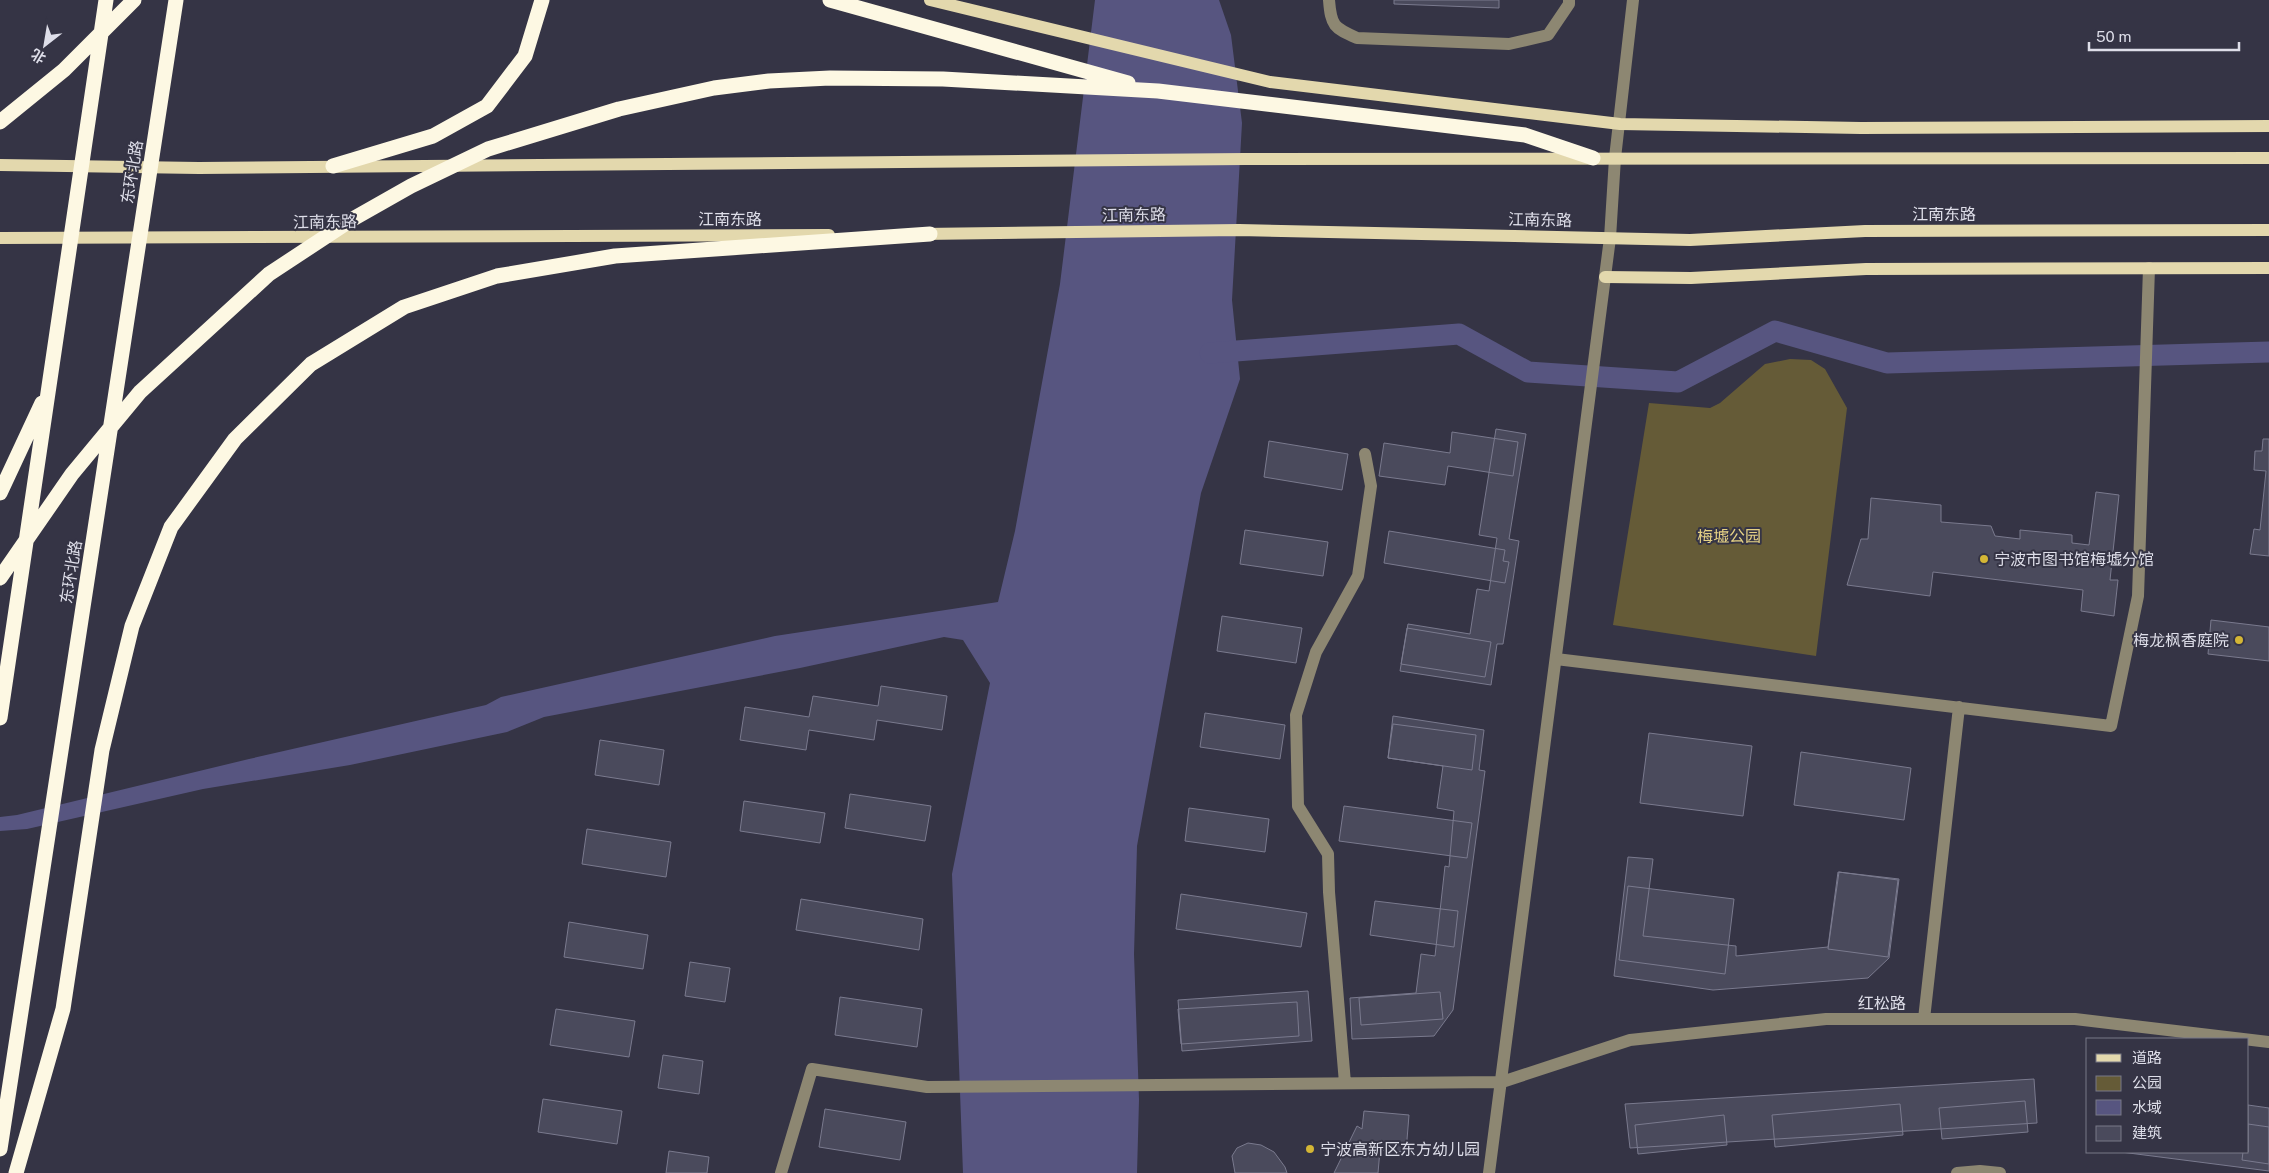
<svg xmlns="http://www.w3.org/2000/svg" width="2269" height="1173" font-family="'Public Sans','Noto Sans SC',sans-serif">
	<rect width="100%" height="100%" fill="#353445"/>
	<path fill="#655b37" d="M1790 359 1811 360 1825 369 1847 408 1816 656 1613 625 1649 403 1710 408 1720 403 1765 364Z"/>
	<path fill="#575580" d="M1095 0H1219L1231 35 1242 123 1232 300 1240 379 1201 493 1137 846 1134 954 1139 1100 1137 1173H963L952 874 990 683 963 640 944 637 800 668 544 717 507 732 350 765 203 789 27 829 0 831V817L17 815 249 759 486 705 501 697 775 636 998 602 1015 531 1060 284Z"/>
	<g fill="none" stroke-linecap="round" stroke-linejoin="round">
		<path stroke="#575580" stroke-width="21" d="M1210 353 1459 334 1528 372 1678 382 1775 331 1887 363 2269 352"/>
	</g>
	<path fill="#4a4a5c" stroke="#7a7a8e" d="M1394 0H1499V8L1394 4Z
		M1496 429 1526 434 1509 539 1519 541 1503 644H1497L1491 685 1400 671 1408 624 1470 634 1477 589 1489 591 1497 538 1479 535Z
		M1452 432 1518 442 1513 476 1448 466 1445 485 1379 476 1384 443 1450 453Z
		M2263 439H2269V556L2250 554 2254 529 2260 530 2266 471 2254 470 2255 451H2262Z
		M1269 441 1348 454 1342 490 1264 477Z
		M2096 492 2119 495 2110 580H2118L2114 616 2081 611 2083 590 1933 572 1930 596 1847 585 1861 539H1868L1871 498 1941 505V522L1991 526 1995 536 2020 539V530L2072 535V543L2089 545Z
		M1245 530 1328 542 1323 576 1240 564Z
		M1389 531 1505 550 1503 561 1509 562 1505 583 1384 563Z
		M1222 616 1302 628 1296 663 1217 651Z
		M2211 620 2269 627V661L2208 654Z
		M1407 628 1491 642 1485 677 1401 664Z
		M881 686 947 696 942 730 877 720 874 740 809 730 806 750 740 740 745 707 809 717 813 696 878 706Z
		M1205 713 1285 725 1280 759 1200 747Z
		M1393 716 1484 730 1479 770 1485 771 1453 1010 1434 1036 1352 1039 1350 998 1416 993 1421 954 1435 956 1445 866 1449 867 1454 811 1437 808 1443 766 1388 758Z
		M1393 724 1476 735 1472 770 1388 758Z
		M1649 733 1752 746 1743 816 1640 803Z
		M600 740 664 750 659 785 595 775Z
		M1801 752 1911 768 1904 820 1794 805Z
		M850 794 931 806 925 841 845 828Z
		M744 801 825 813 820 843 740 831Z
		M1344 806 1472 823 1467 858 1339 841Z
		M1189 808 1269 819 1265 852 1185 841Z
		M587 829 671 842 666 877 582 864Z
		M1628 857 1653 859 1643 936 1736 946V956L1828 947 1838 872 1899 879 1889 958 1868 978 1713 990 1614 976Z
		M1839 872 1898 880 1888 957 1828 949Z
		M1628 886 1734 899 1725 974 1619 960Z
		M1181 894 1307 913 1301 947 1176 929Z
		M801 899 923 919 919 950 796 930Z
		M1375 901 1458 911 1454 947 1370 935Z
		M569 922 648 935 643 969 564 957Z
		M690 962 730 968 725 1002 685 996Z
		M1308 991 1312 1041 1182 1051 1178 1000Z
		M1440 992 1443 1019 1361 1025 1359 998Z
		M840 997 922 1009 917 1047 835 1035Z
		M1297 1002 1299 1036 1181 1044 1178 1009Z
		M556 1009 635 1021 629 1057 550 1045Z
		M663 1055 703 1061 699 1094 658 1088Z
		M2034 1079 2037 1123 1630 1148 1625 1104Z
		M543 1099 622 1111 617 1144 538 1132Z
		M2025 1101 2028 1132 1942 1139 1939 1108Z
		M1900 1104 1903 1135 1775 1147 1772 1115Z
		M2248 1105 2269 1108V1171L2121 1152H2248Z
		M825 1109 906 1122 900 1160 819 1147Z
		M1364 1111 1409 1115 1406 1152 1380 1150 1378 1173H1334L1357 1126 1362 1129Z
		M1724 1115 1727 1145 1638 1154 1635 1125Z
		M2248 1124 2269 1127V1164L2242 1160 2243 1152H2248Z
		M1248 1143 1261 1145 1274 1152 1285 1167 1287 1173H1235L1232 1156 1237 1148Z
		M669 1151 709 1157 707 1173H666Z"/>
	<g fill="none" stroke-linecap="round" stroke-linejoin="round">
		<path stroke="#8d8772" stroke-width="12" d="M1329 0C1331 26 1334 28 1357 38L1509 44 1548 35 1569 4V0
			M1556 659 2111 726 2138 596 2149 268
			M1924 1019 1959 707
			M1345 1083 1329 892 1328 854 1298 806 1296 715 1316 652 1358 576 1371 486 1365 454
			M781 1173 812 1069 927 1087 1502 1082 1630 1040 1826 1019H2075L2269 1042
			M1489 1173 1610 238 1615 158 1633 0
			M1957 1173 1980 1171 2000 1173"/>
		<path stroke="#e3d8ad" stroke-width="12" d="M930 0 1270 82 1620 124 1861 128 2269 126
			M0 165 199 168 1245 159 2269 158
			M922 234 1239 230 1690 240 1865 231 2269 230
			M0 238 829 235
			M1605 277 1691 278 1866 269 2269 268"/>
		<path stroke="#fdf8e3" stroke-width="15" d="M830 0 1128 83
			M0 122 64 70 134 0
			M333 166 433 136 487 106 525 56 542 0
			M0 493 42 403
			M0 578 72 474 140 392 269 274 351 220 411 186 488 149 619 109 714 88 769 81 830 78 943 79 1158 91 1525 135 1593 158
			M0 718 106 0
			M0 1149 176 0
			M16 1173 63 1009 102 750 132 626 171 527 235 439 311 364 404 307 497 276 615 256 930 234"/>
	</g>
	<g fill="#d4b635" stroke="#353445" stroke-width="2">
		<circle cx="1984" cy="559" r="5"/>
		<circle cx="2239" cy="640" r="5"/>
		<circle cx="1310" cy="1149" r="5"/>
	</g>
	<g text-anchor="middle" dominant-baseline="central" stroke-width="4" stroke-linejoin="round" paint-order="stroke">
		<g font-size="16" fill="#dedee9" stroke="#353445">
			<text transform="translate(132 172) rotate(-81)">东环北路</text>
			<text x="1944" y="214">江南东路</text>
			<text transform="translate(1134 215) rotate(-1)">江南东路</text>
			<text x="730" y="219">江南东路</text>
			<text transform="translate(1540 220) rotate(1)">江南东路</text>
			<text transform="translate(325 222) rotate(-1)">江南东路</text>
			<text transform="translate(71 572) rotate(-81)">东环北路</text>
			<text x="1882" y="1003">红松路</text>
		</g>
		<g font-size="16" fill="#e6d285" stroke="#353445">
			<text x="1729" y="536">梅墟公园</text>
		</g>
		<g font-size="16" fill="#dedee9" stroke="#353445" text-anchor="start">
			<text x="1994" y="559">宁波市图书馆梅墟分馆</text>
			<text x="2229" y="640" text-anchor="end">梅龙枫香庭院</text>
			<text x="1320" y="1149">宁波高新区东方幼儿园</text>
		</g>
	</g>
	<rect x="2086" y="1038" width="162" height="115" fill="#353445" stroke="#797887"/>
	<rect x="2096" y="1054" width="25" height="8" fill="#e3d8ad" stroke="#797887"/>
	<text x="2132" y="1063" font-size="15" fill="#dedee9">道路</text>
	<rect x="2096" y="1076" width="25" height="15" fill="#655b37" stroke="#797887"/>
	<text x="2132" y="1088" font-size="15" fill="#dedee9">公园</text>
	<rect x="2096" y="1100" width="25" height="15" fill="#575580" stroke="#797887"/>
	<text x="2132" y="1113" font-size="15" fill="#dedee9">水域</text>
	<rect x="2096" y="1126" width="25" height="15" fill="#4a4a5c" stroke="#797887"/>
	<text x="2132" y="1138" font-size="15" fill="#dedee9">建筑</text>
	<g transform="translate(45 45) rotate(211)" stroke="#353445" stroke-width="4" paint-order="stroke">
	<path d="M0-4L9 19L0 12L-9 19Z" fill="#dedee9"/>
	<text y="-8" font-size="14" font-weight="bold" text-anchor="middle" fill="#dedee9">北</text>
	</g>
	<path d="M2089 42v8h150v-8" fill="none" stroke="#dedee9" stroke-width="2.5"/>
	<text x="2096" y="42" font-size="15" fill="#dedee9" stroke="#353445" stroke-width="4" paint-order="stroke">50 m</text>
</svg>
